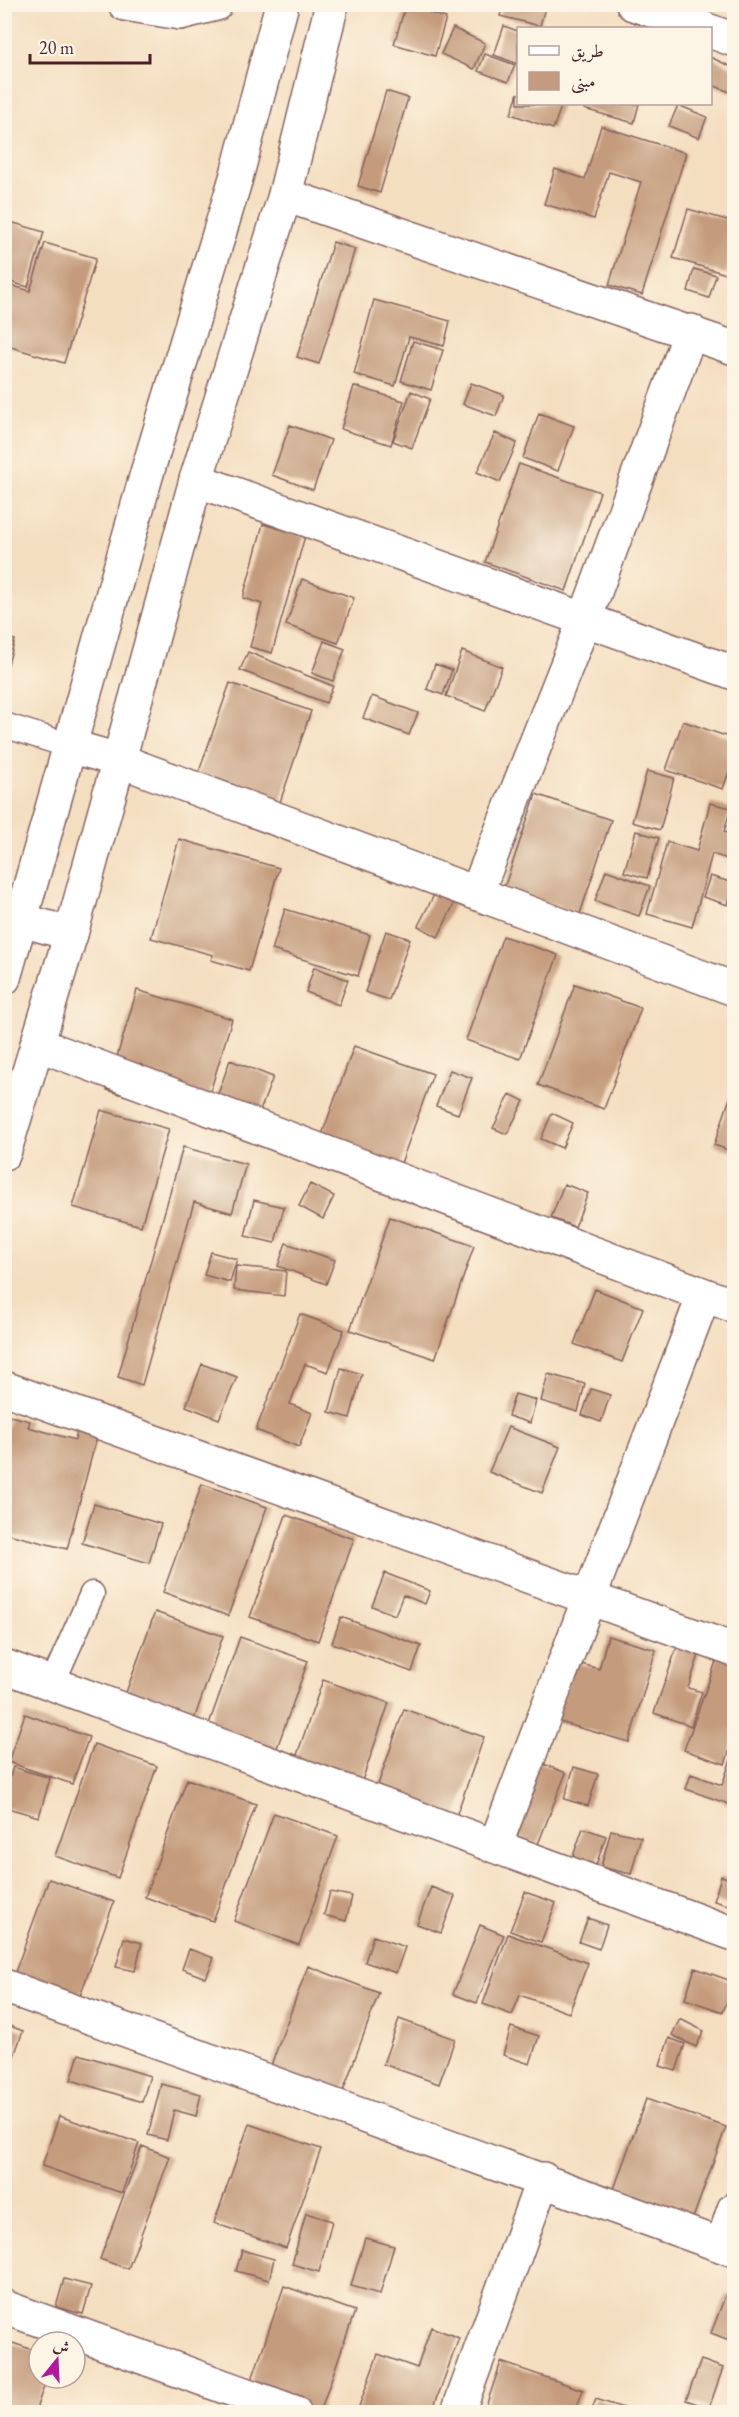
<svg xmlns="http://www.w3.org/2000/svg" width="739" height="2417" font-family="'EB Garamond',Amiri,serif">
	<rect width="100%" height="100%" fill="#fcf5e5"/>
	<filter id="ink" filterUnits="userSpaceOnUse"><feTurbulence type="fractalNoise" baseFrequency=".0167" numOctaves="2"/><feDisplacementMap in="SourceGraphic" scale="12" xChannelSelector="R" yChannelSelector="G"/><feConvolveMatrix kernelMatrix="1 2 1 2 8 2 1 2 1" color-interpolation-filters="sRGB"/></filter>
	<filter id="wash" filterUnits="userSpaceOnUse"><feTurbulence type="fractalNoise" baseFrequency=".008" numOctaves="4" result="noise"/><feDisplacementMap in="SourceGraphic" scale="24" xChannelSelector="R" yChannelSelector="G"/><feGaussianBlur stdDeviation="1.35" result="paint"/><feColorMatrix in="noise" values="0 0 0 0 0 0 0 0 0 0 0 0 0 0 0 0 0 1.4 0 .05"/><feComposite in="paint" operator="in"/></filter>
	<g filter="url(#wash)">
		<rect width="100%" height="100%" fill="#f4dec0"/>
		<g id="blocks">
			<path fill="#c49b7c" d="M406 4H433L430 13 446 18 435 56 394 44Z
				M503 4H546L540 26 500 16Z
				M504 26 518 31V64L494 55Z
				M453 28 485 43 474 69 441 54Z
				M485 54 515 65 508 82 478 71Z
				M710 57 734 68V87L732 93 710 84Z
				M386 91 408 98 380 193 358 186Z
				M518 93V104H562L553 129 511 114Z
				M586 104H639L634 123 584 109Z
				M678 105 707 117 699 138 669 126Z
				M601 126 686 153 642 295 609 285 641 182 609 172 594 219 544 204 555 169 585 179Z
				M688 209 734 222V245L726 274 673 258Z
				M4 220 44 232 28 287 4 280Z
				M333 242 355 249 319 364 297 357Z
				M45 243 96 258 64 363 4 345V283L30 291Z
				M694 269 716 275 709 298 688 291Z
				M374 300 450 321 444 346 409 337 395 386 354 374Z
				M413 341 443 350 431 390 401 381Z
				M471 383 504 395 496 416 463 404Z
				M354 386 404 401 391 445 341 429Z
				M411 391 430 399 412 448 393 441Z
				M539 413 574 426 558 471 523 458Z
				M290 425 331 440 313 490 272 475Z
				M495 433 517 443 500 482 477 472Z
				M519 464 600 492 566 591 485 562Z
				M263 524 305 536 272 653 250 647 262 604 243 598Z
				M302 579 354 598 338 643 286 625Z
				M4 637 15 640 5 674H4Z
				M324 641 345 649 333 681 312 673Z
				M462 651 502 667 485 711 446 696Z
				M248 652 333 686 326 703 240 670Z
				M435 664 452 670 443 695 427 689Z
				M230 683 311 711 277 811 195 783Z
				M372 696 418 713 409 735 363 718Z
				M683 721 734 739V757L723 789 666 770Z
				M647 771 674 778 660 830 632 822Z
				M536 794 611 820 580 914 504 888Z
				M710 803 731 808 724 832 734 835V861L712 854 692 927 647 914 667 842 697 851Z
				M636 831 659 838 647 878 624 872Z
				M179 839 279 868 249 971 211 960 213 955 151 938Z
				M606 870 650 886 639 916 595 901Z
				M710 876 734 883 728 905 703 897Z
				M435 893 454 904 438 937 418 926Z
				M285 909 370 935 358 976 272 950Z
				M386 931 410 939 389 1000 365 992Z
				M503 936 558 955 520 1059 466 1040Z
				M314 967 348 980 339 1005 306 992Z
				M575 984 641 1008 604 1109 538 1085Z
				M137 990 232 1019 202 1119 107 1090Z
				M354 1046 433 1074 400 1166 321 1137Z
				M230 1060 273 1077 260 1111 218 1094Z
				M450 1070 472 1078 458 1114 436 1106Z
				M734 1086V1152L714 1145Z
				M510 1094 524 1101 507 1134 493 1128Z
				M101 1110 169 1129 141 1226 73 1207Z
				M552 1113 573 1123 562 1148 541 1139Z
				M183 1147 246 1164 232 1213 194 1202 142 1385 118 1377Z
				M310 1184 334 1196 323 1219 299 1206Z
				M564 1184 588 1193 575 1227 551 1218Z
				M254 1200 284 1207 275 1243 245 1236Z
				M390 1217 474 1246 435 1359 350 1330Z
				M286 1243 335 1260 326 1284 278 1266Z
				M211 1252 237 1259 230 1282 204 1275Z
				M236 1266 286 1271 284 1296 234 1290Z
				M595 1289 643 1308 622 1362 574 1344Z
				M300 1314 344 1330 328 1372 305 1364 290 1404 312 1413 299 1447 256 1430Z
				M202 1364 237 1377 219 1419 186 1406Z
				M341 1368 362 1374 350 1418 329 1412Z
				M548 1374 585 1384 578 1412 541 1401Z
				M591 1389 610 1395 601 1422 582 1415Z
				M515 1394 536 1400 530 1423 508 1416Z
				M10 1416 30 1421 28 1427 75 1440 79 1423 99 1429 67 1549 4 1533V1438Z
				M508 1427 560 1447 542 1493 489 1472Z
				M202 1484 267 1507 228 1616 163 1592Z
				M94 1504 161 1524 149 1563 82 1543Z
				M286 1515 354 1539 318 1641 250 1617Z
				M385 1573 430 1591 425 1604 403 1595 395 1615 372 1606Z
				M155 1612 223 1636 189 1734 120 1709Z
				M341 1617 421 1646 412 1672 332 1643Z
				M608 1636 656 1650 629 1742 556 1721 574 1662 599 1669Z
				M240 1637 308 1661 273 1759 205 1735Z
				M679 1641 701 1649 688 1688 702 1692 691 1726 654 1713Z
				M718 1656 734 1662V1737L725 1764 684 1750Z
				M323 1680 389 1703 356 1798 290 1775Z
				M404 1709 484 1737 448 1839 369 1811Z
				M25 1714 89 1737 72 1784 8 1762Z
				M94 1744 157 1766 118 1878 55 1856Z
				M734 1751V1806L686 1789 691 1774 722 1785Z
				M536 1761 566 1773 538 1844 508 1833Z
				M13 1767 50 1778 39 1817 4 1807V1796Z
				M574 1767 598 1774 588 1806 564 1799Z
				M187 1779 256 1804 213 1921 145 1897Z
				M274 1813 338 1836 299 1945 234 1921Z
				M583 1828 606 1836 595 1868 572 1859Z
				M611 1830 641 1837 631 1874 601 1867Z
				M721 1876 734 1880V1907L714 1901Z
				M49 1879 114 1902 76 2007 11 1983Z
				M431 1887 455 1896 441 1933 417 1924Z
				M330 1892 352 1896 346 1921 324 1915Z
				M525 1892 556 1903 541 1942 510 1931Z
				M588 1918 607 1925 599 1949 579 1942Z
				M480 1925 504 1935 477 2003 453 1994Z
				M508 1934 588 1963 569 2013 520 1995 512 2015 483 2004Z
				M373 1936 405 1947 396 1973 365 1962Z
				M124 1938 142 1943 135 1971 116 1967Z
				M189 1949 214 1958 206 1978 182 1969Z
				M308 1966 379 1993 339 2102 267 2076Z
				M695 1968 734 1982 723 2012 685 1999Z
				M399 2019 455 2039 439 2084 383 2064Z
				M680 2019 704 2031 696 2047 672 2035Z
				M5 2024 23 2031 10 2067 5 2064Z
				M511 2027 539 2036 530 2064 503 2055Z
				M669 2038 685 2044 676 2071 660 2066Z
				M79 2054 150 2076 142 2102 71 2080Z
				M161 2084 201 2094 196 2116 174 2110 167 2140 148 2135Z
				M646 2099 726 2127 688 2232 609 2203Z
				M59 2116 139 2143 122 2193 42 2166Z
				M249 2124 321 2149 286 2248 214 2223Z
				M142 2146 170 2157 128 2269 100 2259Z
				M306 2213 332 2221 319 2272 292 2264Z
				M365 2238 394 2246 380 2294 351 2286Z
				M242 2250 274 2259 269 2280 236 2271Z
				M64 2279 91 2286 83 2314 56 2307Z
				M284 2286 355 2311 320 2412H281L245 2400Z
				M726 2294 734 2297V2342L711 2333Z
				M431 2327 459 2338 432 2412H357L378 2354 417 2368Z
				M4 2340 39 2352V2378H47L35 2412H4Z
				M701 2360 723 2368 709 2408 686 2400Z
				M501 2362 583 2390 575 2412H484Z
				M596 2399 635 2412H591Z"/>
		</g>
	</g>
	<g filter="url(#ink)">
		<use href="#blocks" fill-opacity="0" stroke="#86625f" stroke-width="1.5"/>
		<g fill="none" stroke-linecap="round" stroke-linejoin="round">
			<defs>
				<path id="service" d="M4 725 70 746
					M52 1684 92 1594"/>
				<path id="minor" d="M125 4 180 13 216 4
					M633 4 703 28
					M710 31 734 40
					M285 195 734 348
					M196 480 734 673
					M70 746 118 760 734 989
					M477 892 585 619 691 331
					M4 915 71 934
					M37 1044 734 1306
					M4 1388 734 1650
					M4 1666 734 1934
					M495 1846 704 1295
					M4 1986 734 2250
					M722 2245 734 2209
					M4 2307 294 2412
					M458 2412 543 2179"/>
				<path id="tertiary" d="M4 978 147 473 236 178 282 4
					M4 1153 71 934 196 480 285 195 332 4"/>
			</defs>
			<use href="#service" stroke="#86625f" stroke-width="27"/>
			<use href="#minor" stroke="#86625f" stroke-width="36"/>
			<use href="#tertiary" stroke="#86625f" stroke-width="36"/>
			<use href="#service" stroke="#fff" stroke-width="24"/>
			<use href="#minor" stroke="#fff" stroke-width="33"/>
			<use href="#tertiary" stroke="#fff" stroke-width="33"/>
		</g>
	</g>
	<rect width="739" height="2417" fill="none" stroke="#fcf5e5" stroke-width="24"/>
	<rect x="517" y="27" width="195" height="78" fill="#fcf5e5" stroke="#b59f9b" stroke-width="1.5"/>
	<rect x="529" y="46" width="30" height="9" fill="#ffffff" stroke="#b59f9b" stroke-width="1.5"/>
	<text x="571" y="57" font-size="18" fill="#4a1f2b">طريق</text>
	<rect x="529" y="72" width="30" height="18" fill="#c49b7c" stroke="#b59f9b" stroke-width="1.5"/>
	<text x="571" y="87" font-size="18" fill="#4a1f2b">مبنى</text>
	<g transform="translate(57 2360) rotate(18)"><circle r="28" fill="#fcf5e5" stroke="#b59f9b" stroke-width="1.5"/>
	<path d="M0-4.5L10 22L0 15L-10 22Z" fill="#b5179e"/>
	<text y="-9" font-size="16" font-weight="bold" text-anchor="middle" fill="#4a1f2b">ش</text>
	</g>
	<path d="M30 54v9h120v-9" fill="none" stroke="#4a1f2b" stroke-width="3"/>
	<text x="39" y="54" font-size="18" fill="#4a1f2b" stroke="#fcf5e5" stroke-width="4.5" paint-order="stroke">20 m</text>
</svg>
